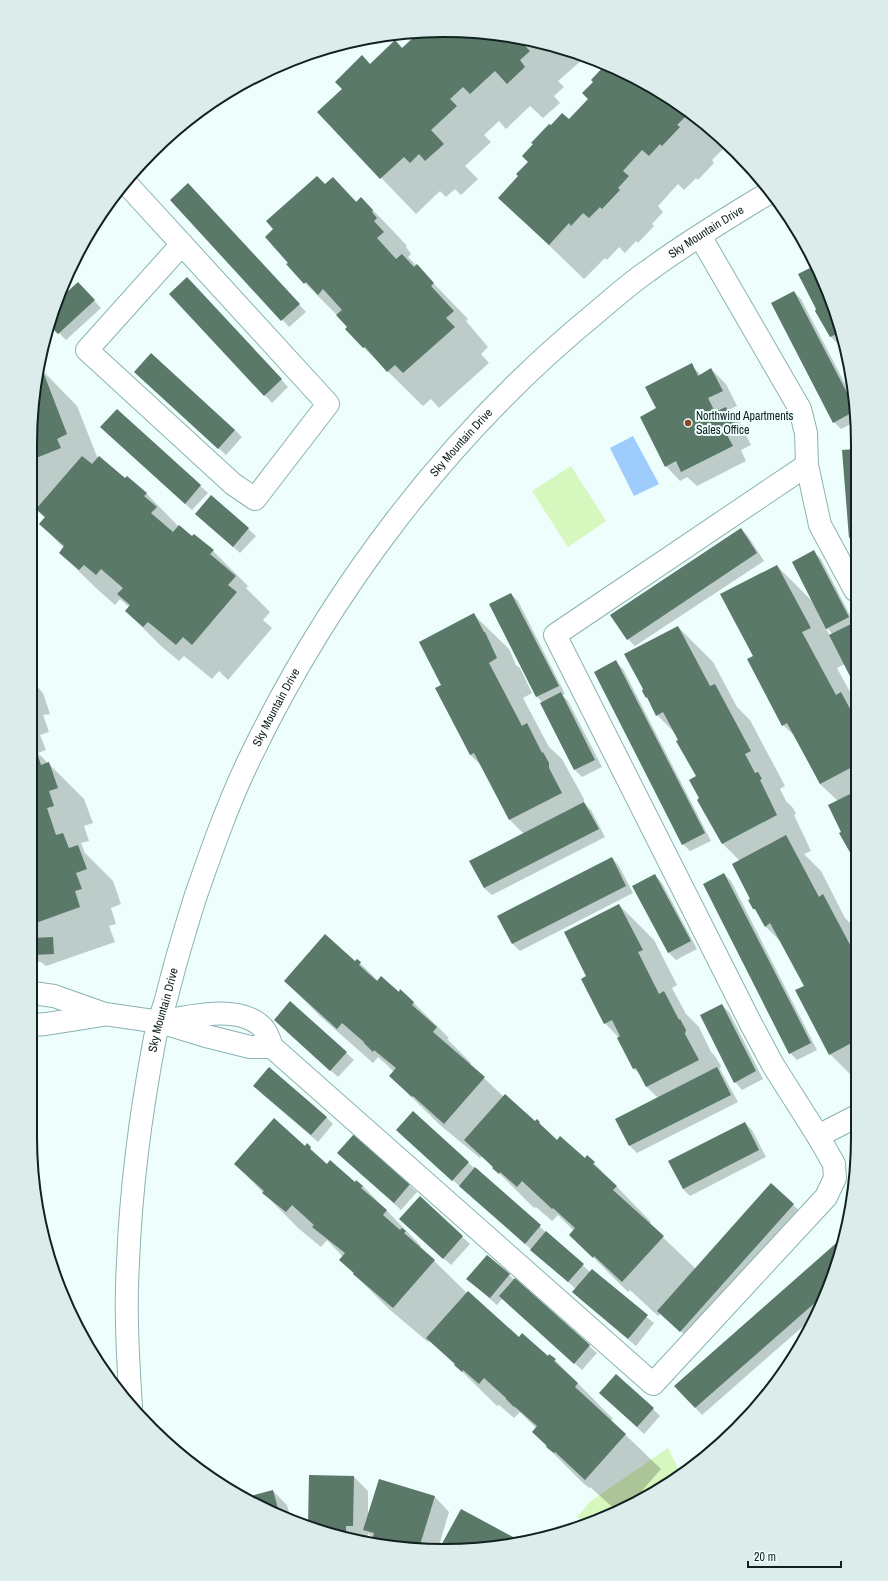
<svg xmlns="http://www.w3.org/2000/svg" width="888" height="1581" font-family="'Archivo Narrow',sans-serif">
	<rect width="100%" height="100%" fill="#edfefc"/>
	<path fill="#d6f7be" d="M571 466 606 521 568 547 532 491Z
		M668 1448 681 1474C651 1495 621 1514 586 1524L577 1517 591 1501Z"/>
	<path fill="#9ecdfd" d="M633 436 659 484 634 496 610 448Z"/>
	<path fill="#0003" fill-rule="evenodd" d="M417 31 498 34 576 52 583 59 558 81 564 87 554 96 560 103 543 118 530 106 506 129 499 121 484 135 491 142 465 166 478 179 461 195 455 189 446 197 440 191 416 214 318 112 370 65 403 49 417 36 413 32Z
		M606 65 651 86 721 140 718 143 724 148 712 160 714 163 698 180 696 178 684 190 678 184 658 206 663 212 652 224 654 226 638 243 636 241 625 253 619 247 607 260 605 258 584 279 500 198 519 176 551 126 569 121 590 99 594 82 593 80Z
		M333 178 357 202 361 198 396 234 407 246 406 247 411 254 408 257 468 319 466 321 488 347 481 354 489 363 439 408 431 399 423 406 364 348 347 329 349 327 305 283 325 185Z
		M195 192 306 312 289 327 171 200Z
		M814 267 836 311 845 351 831 337 818 309Z
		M194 285 288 387 272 403 171 294Z
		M85 291 101 308 66 340 49 323 52 311 55 305Z
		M794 292 801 299 855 403V422L841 429 834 422Z
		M691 365 701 375 711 369 726 384 737 406 728 410 740 423 751 445 741 450 746 461 697 486 687 477 680 481 666 466Z
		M42 370 77 406 98 459 146 493 181 529 213 551 248 586 246 588 270 612 263 620 272 628 228 680 219 671 212 679 184 656 179 661 161 646 126 611 129 607 120 599 115 605 96 588 60 553 64 548 40 524 45 518 36 509 31 510V417L40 371Z
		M142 379 235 430 242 437 226 455Z
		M117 410 208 493 192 510 108 434Z
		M855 450V542L850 537Z
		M212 497 256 536 240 553 204 521Z
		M741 529 748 536 764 561 635 646 628 639Z
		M814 552 821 559 855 625 852 626 855 630V684L845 664 837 668 856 703V862L840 834 843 832 838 801 820 784 797 738 783 725 754 656 777 566 813 602ZM826 628H827L833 635 830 636Z
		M511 594 518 601 565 694 562 695 568 701 602 767 582 777 575 770 541 704 543 703 537 697 490 604Z
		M473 614 509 649 516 665 520 668 532 693 523 698 549 747 562 759 584 799V803L591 810 605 837 492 895 484 888 471 861 524 834 510 820 482 766 470 755 443 685Z
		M678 627 713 662 737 707 750 720 785 786 780 789 786 801 793 808 796 814 794 815 811 851 804 854 821 871 845 918 856 929 857 1081 830 1054 806 986 781 942 765 926 758 912 754 909 740 861 723 844 700 798 698 776 675 733 657 715 643 691Z
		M616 662 623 669 711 841 690 851 683 844Z
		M32 681 43 693 50 714 43 715 49 732 40 735 46 750 38 753 84 799 93 823 84 826 89 841 81 843 85 853 113 881 121 904 111 908 116 924 109 926 115 942 46 966 41 962H33Z
		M612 858 619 866 633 893 520 951 513 944 499 916Z
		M724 874 731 881 817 1050 797 1060 790 1053Z
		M655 875 662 883 697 949 676 960 669 953 634 887Z
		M619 905 654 940 677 985 672 988 686 1014 699 1027 711 1052 715 1056 721 1066 720 1069 738 1102 637 1153 630 1146 658 1098 646 1086 641 1075 634 1069 619 1038 605 1023 588 977Z
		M357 960 378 981 399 993 400 991 414 1003 449 1038 447 1039 471 1063 470 1065 504 1097 535 1123 537 1121 558 1141 585 1160 594 1163 651 1222 649 1224 696 1269 771 1185 801 1212 688 1338 661 1313 658 1316 630 1290 628 1292 571 1235 574 1231 558 1215 552 1221 536 1207 534 1208 482 1156 480 1158 440 1125 390 1076 394 1072 386 1064 378 1057 373 1063 321 1017 285 981 356 963Z
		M291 1002 354 1060 338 1077 282 1027Z
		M722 1005 729 1012 763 1079 742 1090 735 1082Z
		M261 1093 326 1117 333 1124 318 1142Z
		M413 1113 590 1272 654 1323 636 1346 580 1299 573 1292 576 1289 404 1137Z
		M745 1123 752 1130 766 1157 690 1196 683 1189Z
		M354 1135 417 1192 401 1210 345 1160Z
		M307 1145 327 1165 355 1184 363 1186 421 1246 420 1247 467 1293 519 1339 548 1357 549 1355 555 1360 613 1419 611 1421 661 1469 627 1508 618 1512 590 1487 589 1488 582 1482 547 1447 536 1428 520 1412 514 1418 499 1405 497 1406 430 1340 428 1342 389 1309 340 1260 343 1257 327 1240 321 1247 298 1228 235 1164 305 1147Z
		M420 1198 470 1244 451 1265 408 1226Z
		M842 1239 836 1270 816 1315 702 1415 676 1386Z
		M509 1275 597 1353 582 1370 502 1299 497 1305 475 1286Z
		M608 1400 653 1409 660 1416 644 1434Z
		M310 1476 354 1477 368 1491V1515L379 1480 435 1497 449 1512 438 1549 390 1547 379 1544 368 1533V1540H360V1542L337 1537 309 1526Z
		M273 1491 287 1505 291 1520 261 1508 245 1499Z
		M462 1510 513 1537 519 1544 471 1550 441 1549Z"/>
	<path fill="#5a7969" d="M417 31 498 34 529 41 524 45 530 51 520 60 525 67 507 84 495 71 470 94 463 87 450 99 457 106 431 130 444 144 425 161 419 154 410 163 404 157 380 179 317 112 342 89 335 82 362 55 370 64 395 40 402 48 415 36 412 32Z
		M605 65 651 86 688 114 677 125 680 127 662 146 660 144 649 156 642 150 623 171 629 176 618 188 620 190 602 209 600 207 589 218 583 213 571 226 569 223 549 245 498 198 518 176 516 174 528 162 522 156 533 144 531 143 549 124 551 125 562 113 569 119 588 99 582 93 593 82 591 80Z
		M317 176 325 184 333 177 356 202 361 197 373 210 372 212 377 218 374 221 384 232 377 238 396 259 402 254 414 267 417 264 434 283 431 286 454 311 446 318 455 327 403 373 395 365 387 372 365 347 363 348 345 329 347 327 336 315 342 310 323 289 318 295 306 282 304 284 286 264 288 263 265 237 273 229 266 221Z
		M188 183 300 304 281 321 170 200Z
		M814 266 836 311 844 346 837 334 830 337 815 311 816 309 798 274Z
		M187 277 282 379 264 396 169 294Z
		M78 282 95 300 58 334 49 325 52 311 56 302Z
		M794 291 855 408V411L833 423 771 303Z
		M151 353 235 430 218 449 134 372Z
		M692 363 698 376 711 368 723 391 708 398 715 412 726 407 737 430 727 435 733 446 681 472 676 461 665 467 640 417 656 408 645 387Z
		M42 369 67 434 57 439 61 448 31 460V417L40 370Z
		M117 409 201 485 185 504 100 427Z
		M855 449V537L849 538 842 450Z
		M82 456 92 464 99 456 125 478 127 476 147 493 144 496 157 507 151 513 173 532 179 525 192 536 194 534 214 550 210 554 236 576 228 585 237 592 192 645 183 637 176 645 148 622 143 627 125 611 130 605 117 594 123 588 101 569 96 575 84 565 79 570 59 553 64 546 39 524 45 517 36 509Z
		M211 495 249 528 233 547 195 514Z
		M741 528 757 553 627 640 610 615Z
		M814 550 849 617 826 629 792 562Z
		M777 565 811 628 802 632 836 695 841 692 856 720V765L820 784 787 723 782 726 747 659 753 656 720 594Z
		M511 593 559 686 536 697 489 604Z
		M474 613 484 632H485L497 658 489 663 522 726 527 723 542 753 543 752 549 763V768L562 793 509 820 474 753 470 755 435 688 441 685 419 642Z
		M851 624 855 632V686L829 635Z
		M678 626 710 686 715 684 751 751 745 754 755 773 758 772 762 779 760 780 777 815 722 844 697 800 699 798 689 780 696 776 676 741 678 740 663 712 656 716 647 697 646 698 642 691 643 689 624 654Z
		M616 660 705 833 682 845 594 672Z
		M561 692 595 760 574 770 540 703Z
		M36 750 41 765 49 762 58 788 49 791 54 806 47 808 56 835 63 833 69 848 78 845 87 869 76 873 82 889 75 891 80 907 33 924 32 751Z
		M856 791V863L839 833 841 832 828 805Z
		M584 802 599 829 484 888 469 861Z
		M786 835 819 897 823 894 856 956V962L853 964 856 970 857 1040 829 1055 795 990 804 986 770 923 765 927 755 909H753L748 900 750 899 732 864Z
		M612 857 626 886 512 944 497 916Z
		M724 873 811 1043 789 1054 703 884Z
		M655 874 691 941 668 953 632 886Z
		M619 904 643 950 638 952 659 994 664 991 679 1020 680 1019 686 1030 685 1034 699 1060 646 1087 636 1068 633 1069 617 1038 620 1036 612 1020 604 1024 581 979 586 976 564 932Z
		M325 934 355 961 357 959 361 962 359 965 377 981 381 976 399 992 400 989 414 1002 412 1005 437 1027 433 1032 485 1077 444 1124 413 1096 412 1097 389 1076 396 1068 374 1050 373 1052 364 1043V1042L342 1023 337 1029 284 981Z
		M53 937 54 954 33 955V938Z
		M290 1001 347 1052 330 1071 274 1020Z
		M722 1004 756 1071 734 1083 700 1015Z
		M269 1067 327 1117 311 1135 253 1086Z
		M717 1067 731 1095 629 1146 615 1119Z
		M505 1094 535 1121 537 1119 540 1122 539 1123 557 1140 560 1136 585 1158 587 1155 595 1162 593 1164 617 1186 613 1190 664 1236 622 1282 594 1256 593 1258 569 1235 575 1228 553 1208 552 1209 522 1181 517 1187 500 1172 499 1174 492 1168 493 1167 464 1140Z
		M413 1111 469 1162 452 1181 396 1130Z
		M274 1118 305 1146 307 1143 311 1147 310 1149 327 1164 330 1160 355 1182 356 1180 363 1186 361 1188 387 1210 383 1215 400 1230 402 1228 406 1231 404 1233 435 1260 393 1308 353 1274 354 1273 339 1260 345 1253 312 1227 314 1225 292 1205 286 1212 262 1193 264 1191 234 1164Z
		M745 1122 759 1150 683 1189 668 1161Z
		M354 1134 410 1184 394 1203 337 1153Z
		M475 1167 541 1225 525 1244 459 1186Z
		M771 1183 794 1204 680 1332 657 1311Z
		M420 1196 463 1236 443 1259 399 1219Z
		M546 1231 584 1264 568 1282 530 1250Z
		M842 1238 836 1270 826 1293 695 1408 674 1386Z
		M487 1255 510 1274 490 1298 466 1279Z
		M592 1269 648 1315 628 1339 572 1292Z
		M515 1278 590 1345 574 1364 499 1296Z
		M468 1291 519 1337 522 1333 548 1356 549 1354 556 1359 554 1361 578 1383 575 1387 626 1434 585 1480 555 1452 554 1453 546 1447 547 1446 532 1432 537 1426 514 1406 515 1408 506 1399V1398L484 1378 479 1384 463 1370 462 1372 454 1365 455 1364 426 1338Z
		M616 1374 654 1408 637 1427 599 1393Z
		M309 1475 354 1476 353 1526H346V1539L337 1537 308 1526Z
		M379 1479 435 1496 419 1548 385 1547 387 1542 373 1537 374 1533 363 1530Z
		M273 1490 280 1516 261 1508 243 1498Z
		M461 1509 513 1537 508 1545 471 1550 439 1549Z"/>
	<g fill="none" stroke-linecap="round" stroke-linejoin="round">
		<defs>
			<g id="minor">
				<path d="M125 182 328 404 255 499 233 484 87 350 182 244"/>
				<path d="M700 236 800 409 806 433 807 465 820 525 855 590"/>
				<path d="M33 993 54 996 105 1014 160 1022 206 1036 250 1047H272"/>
				<path d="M160 1022C188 1017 240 1003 263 1028 267 1032 270 1041 272 1047L653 1384 826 1197 835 1178 834 1164 818 1136 773 1065 750 1022 555 635 807 465"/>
				<path d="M33 1025 46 1024 103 1015"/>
				<path d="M818 1136 857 1116"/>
				<path id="s1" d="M131 1407C128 1359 125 1310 128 1262 131 1187 141 1111 155 1038 158 1024 163 1010 167 996 175 963 185 930 195 898 211 852 227 806 248 762 330 590 449 433 597 312 614 298 630 283 648 271 687 242 729 217 770 192"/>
			</g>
		</defs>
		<use href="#minor" stroke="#8bb3b1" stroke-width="24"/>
		<use href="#minor" stroke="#fff" stroke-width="22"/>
	</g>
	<circle fill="#8e4625" stroke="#edfefc" stroke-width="1.5" cx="688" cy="423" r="4"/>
	<g text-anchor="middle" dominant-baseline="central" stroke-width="4" stroke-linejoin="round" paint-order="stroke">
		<g font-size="12" fill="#112120" stroke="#edfefc">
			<text stroke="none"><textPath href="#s1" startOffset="1372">Sky Mountain Drive</textPath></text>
			<text stroke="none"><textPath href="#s1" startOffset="1048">Sky Mountain Drive</textPath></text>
			<text stroke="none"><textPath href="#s1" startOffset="724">Sky Mountain Drive</textPath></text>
			<text stroke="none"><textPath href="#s1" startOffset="400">Sky Mountain Drive</textPath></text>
		</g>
		<g font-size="12" fill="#112120" stroke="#edfefc" text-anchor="start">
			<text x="696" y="416">Northwind Apartments<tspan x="696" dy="14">Sales Office</tspan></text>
		</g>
	</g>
	<path d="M0 0H888V1581H0ZM444 37H444A407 407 0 0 1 851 444V1137A407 407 0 0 1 444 1544H444A407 407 0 0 1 37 1137V444A407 407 0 0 1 444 37Z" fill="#dbecea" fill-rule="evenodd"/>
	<path fill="none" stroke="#112120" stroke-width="2" d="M444 37H444A407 407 0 0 1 851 444V1137A407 407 0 0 1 444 1544H444A407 407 0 0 1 37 1137V444A407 407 0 0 1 444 37Z"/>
	<path d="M748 1561v6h93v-6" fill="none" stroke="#112120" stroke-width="2"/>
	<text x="754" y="1561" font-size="12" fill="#112120" stroke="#edfefc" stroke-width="3" paint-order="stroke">20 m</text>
</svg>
